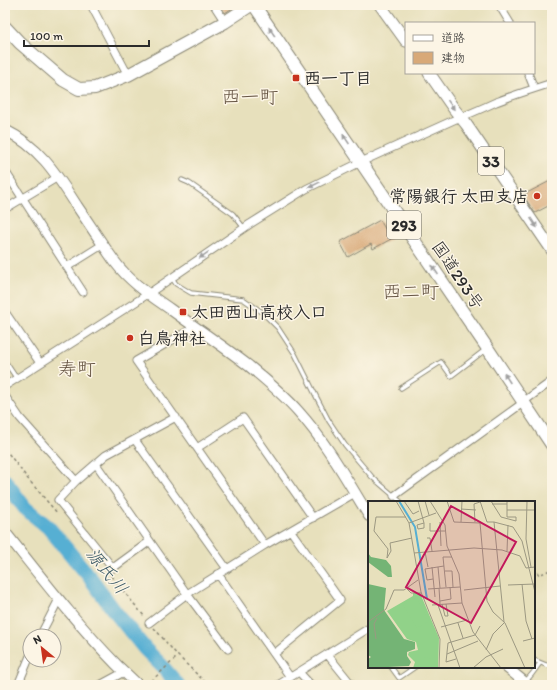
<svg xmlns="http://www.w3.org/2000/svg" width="557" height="690" font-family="Itim,'Klee One',sans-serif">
	<rect width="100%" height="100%" fill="#fcf5e5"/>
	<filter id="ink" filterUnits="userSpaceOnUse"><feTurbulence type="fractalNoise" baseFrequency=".025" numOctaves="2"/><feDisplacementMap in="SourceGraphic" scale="8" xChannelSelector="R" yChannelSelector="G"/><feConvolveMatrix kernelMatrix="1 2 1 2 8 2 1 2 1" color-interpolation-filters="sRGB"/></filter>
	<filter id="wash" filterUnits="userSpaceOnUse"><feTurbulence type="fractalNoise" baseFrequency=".012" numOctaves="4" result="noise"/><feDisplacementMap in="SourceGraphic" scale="16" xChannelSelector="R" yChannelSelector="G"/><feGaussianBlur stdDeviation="0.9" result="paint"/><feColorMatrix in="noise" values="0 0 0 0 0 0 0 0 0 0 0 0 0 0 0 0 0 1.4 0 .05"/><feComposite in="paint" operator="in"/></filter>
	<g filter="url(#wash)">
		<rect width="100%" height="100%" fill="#e7e0bc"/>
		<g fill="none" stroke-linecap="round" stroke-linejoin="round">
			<path stroke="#56afd3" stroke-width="15" d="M5 481 25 508 48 527 89 576 115 612 145 649 161 665 178 685"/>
		</g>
		<g id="blocks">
			<path fill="#d8a978" d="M220 5H237L225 13Z
				M552 180V204L535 213 523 195Z
				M380 220 391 239 373 249 371 244 348 257 340 242Z"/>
		</g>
	</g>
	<g filter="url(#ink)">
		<use href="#blocks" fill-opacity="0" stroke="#898674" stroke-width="1"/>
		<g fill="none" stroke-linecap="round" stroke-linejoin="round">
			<defs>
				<path id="lane" d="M182 180 189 183 233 214 244 228
					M172 278 176 284 191 293 243 299 262 312 278 328 295 354 317 398 329 421 345 445 372 477 401 502
					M5 361 17 379
					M401 388 441 362 451 376 485 350
					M534 660 546 665 552 666
					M391 667 399 678 415 667
					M526 681 532 674 540 663"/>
				<path id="street" d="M91 5 128 75
					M214 5 225 22
					M499 5 510 23
					M528 73 534 88
					M5 171 83 292
					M5 209 58 177
					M67 267 102 245
					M5 312 40 363
					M195 327 136 361 265 545
					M5 386 148 294 250 224 306 189 361 162 456 119C470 114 483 108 496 102 514 95 533 89 552 83
					M5 396 20 418 76 481
					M135 440 227 569
					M197 448 243 418 313 518
					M96 464 187 594 228 649
					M394 496 520 405 523 402 552 381
					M150 541 113 568 58 500 76 481 106 455 176 417
					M218 574 290 677
					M149 623 187 594 265 545 355 493
					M40 636 59 599
					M274 654 340 600 291 531
					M327 654 352 685
					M299 672 311 685
					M18 685 30 656
					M100 685 124 672
					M278 685 369 628"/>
				<path id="secondary" d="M5 130C40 147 57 175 77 206 90 225 102 244 115 262 130 282 150 295 170 309 196 328 223 346 249 366 266 380 283 394 298 411 326 442 347 480 369 516
					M5 532C41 577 76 623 116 664 123 671 131 678 138 685
					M506 667 528 685"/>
				<path id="primary" d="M380 5 406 41
					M429 73 454 109 466 124 552 250"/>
				<path id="highway" d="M254 5 488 349 552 445
					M5 27 20 43 63 80 79 89 95 88 128 75 225 22 251 5"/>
			</defs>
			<use href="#lane" stroke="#898674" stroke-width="5.5"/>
			<use href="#street" stroke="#898674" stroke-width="9"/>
			<use href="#secondary" stroke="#898674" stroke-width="12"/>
			<use href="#primary" stroke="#898674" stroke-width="13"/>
			<use href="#highway" stroke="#898674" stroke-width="14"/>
			<path stroke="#898674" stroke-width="1.5" stroke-dasharray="3 3" stroke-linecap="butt" d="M5 449 28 479 58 514
				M534 567 539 575 550 570H552
				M111 576 144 616
				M154 628 178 656 208 685
				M147 685 178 656"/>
			<use href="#lane" stroke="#fff" stroke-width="3.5"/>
			<use href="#street" stroke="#fff" stroke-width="7"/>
			<use href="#secondary" stroke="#fff" stroke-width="10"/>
			<use href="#primary" stroke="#fff" stroke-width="11"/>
			<use href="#highway" stroke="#fff" stroke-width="12"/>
		</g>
		<defs><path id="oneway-solid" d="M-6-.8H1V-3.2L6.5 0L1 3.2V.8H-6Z"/></defs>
		<g fill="#a0a0a0">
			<use href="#oneway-solid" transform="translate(272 32) rotate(-124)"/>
			<use href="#oneway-solid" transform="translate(451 105) rotate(55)"/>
			<use href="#oneway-solid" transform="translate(346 139) rotate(-124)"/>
			<use href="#oneway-solid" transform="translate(314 185) rotate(154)"/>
			<use href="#oneway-solid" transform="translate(534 223) rotate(56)"/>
			<use href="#oneway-solid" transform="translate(204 255) rotate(145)"/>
			<use href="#oneway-solid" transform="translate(435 270) rotate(-124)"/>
			<use href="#oneway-solid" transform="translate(507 378) rotate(-123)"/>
		</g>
	</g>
	<g fill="#c8321e" stroke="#fcf5e5" stroke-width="1.5">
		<rect x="292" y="74" width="8" height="8" rx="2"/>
		<circle cx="537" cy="196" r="4"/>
		<rect x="179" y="308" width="8" height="8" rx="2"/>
		<circle cx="130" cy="338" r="4"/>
	</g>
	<g text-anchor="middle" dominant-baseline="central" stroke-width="3" stroke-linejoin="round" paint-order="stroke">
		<g fill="#fcf5e5" stroke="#6a6863" stroke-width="1">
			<rect x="478" y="147" width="26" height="28" rx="3"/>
			<rect x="387" y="211" width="34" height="28" rx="3"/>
		</g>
		<g font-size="16" font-weight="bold" fill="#2b2b2b">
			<text x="491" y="161">33</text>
			<text x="404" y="225">293</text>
		</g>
		<g font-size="17" font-weight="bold" fill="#2b2b2b" stroke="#fcf5e5" text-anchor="start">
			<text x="304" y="78">西一丁目</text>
			<text x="529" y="196" text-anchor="end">常陽銀行 太田支店</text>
			<text x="191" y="312">太田西山高校入口</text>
			<text x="138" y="338">白鳥神社</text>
		</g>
		<g font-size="17" fill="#2b2b2b" stroke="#fcf5e5">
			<text transform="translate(458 275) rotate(56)">国道293号</text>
		</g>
		<g font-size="18" font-style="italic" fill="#3a5966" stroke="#fcf5e5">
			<text transform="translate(107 571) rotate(51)">源氏川</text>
		</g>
		<g font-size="19" fill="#685746" stroke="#fcf5e5">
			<text x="250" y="96">西一町</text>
			<text x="411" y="291">西二町</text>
			<text x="77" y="368">寿町</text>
		</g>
	</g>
	<g transform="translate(368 501)">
		<rect width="167" height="167" fill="#e7e0bc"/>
		<path d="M0 52 3 56 18 59 23 65 24 76H20L0 61ZM0 83 18 87 16 109 36 138 47 141V148L39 151V155L43 161 41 165 0 167V158L3 156 0 154Z" fill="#74b475"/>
		<path d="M45 92H52L71 137 70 167H45L47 161 40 154 41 151 50 149 48 141 39 138 19 110 45 95Z" fill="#91d289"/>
		<path d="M48 96 61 120 49 127 35 104ZM56 156 66 158 67 167H48L50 161Z" fill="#91d289"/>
		<path fill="none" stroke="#56afd3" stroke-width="2" d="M31 0 47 26 59 98"/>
		<path fill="none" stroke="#9c9882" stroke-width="1" d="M28 0 41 22 53 91 72 138 71 167M36 0 45 13 51 10M50 0 56 22V27L50 28 49 24 56 22M57 0 61 14M62 0 77 24 79 45 91 73 94 102 105 131 133 167M79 0 86 21 112 22 119 100 125 111 137 122 157 167M112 0 119 21H126L136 121M123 0 133 16 148 20V16H139M139 0V16M159 0 158 38 163 66M124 3H139M93 8 108 9M139 9H167M38 16H8L6 30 20 48 19 57 23 50 22 42 44 37M72 21 73 45M93 21 94 0M107 21 106 3 112 1M126 21 145 26 154 40 167 91M41 22 68 12M62 22V30H77M59 37H62L64 50M139 50 140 24M57 51 60 66M46 52 106 47 134 49 152 55 158 67 167 66M64 66 67 96M70 66 72 87M77 70H84L85 86M65 78 59 79 57 68 76 65M154 83 158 120 164 138M140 84 167 83M78 86 75 56H84M71 87 72 103M39 88 43 92H53M60 88 92 86M96 89 132 85M72 100 83 98 82 86M74 103 77 115H80L78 103M64 104 94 102M70 104 92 167M0 121 18 108 26 89H36L50 79M90 122 95 137M73 126 99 119M8 138 6 123 9 117M155 140 167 137M118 149 125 133 136 122M79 153 110 140M88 158 78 161 80 142 107 134 112 125M105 167 118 156 135 148"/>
		<path fill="#c2185b" fill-opacity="0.15" stroke="#c2185b" stroke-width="2" d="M83 5 148 41 103 122 38 86Z"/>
		<rect width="167" height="167" fill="none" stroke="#2b2b2b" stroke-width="2"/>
	</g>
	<rect width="557" height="690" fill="none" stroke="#fcf5e5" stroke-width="20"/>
	<rect x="405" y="22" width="130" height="52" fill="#fcf5e5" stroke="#a8a49b"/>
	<rect x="413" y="35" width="20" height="6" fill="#ffffff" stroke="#a8a49b"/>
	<text x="441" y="42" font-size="12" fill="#2b2b2b">道路</text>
	<rect x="413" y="52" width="20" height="12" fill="#d8a978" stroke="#a8a49b"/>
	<text x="441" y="62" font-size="12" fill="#2b2b2b">建物</text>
	<g transform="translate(42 648) rotate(331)"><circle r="19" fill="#fcf5e5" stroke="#a8a49b"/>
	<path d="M0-3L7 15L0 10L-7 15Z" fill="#c8321e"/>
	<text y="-6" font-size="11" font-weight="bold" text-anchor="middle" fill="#2b2b2b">N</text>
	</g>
	<path d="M24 40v6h125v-6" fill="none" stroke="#2b2b2b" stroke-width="2"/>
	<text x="30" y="40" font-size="12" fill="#2b2b2b" stroke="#fcf5e5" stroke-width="3" paint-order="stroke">100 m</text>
</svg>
